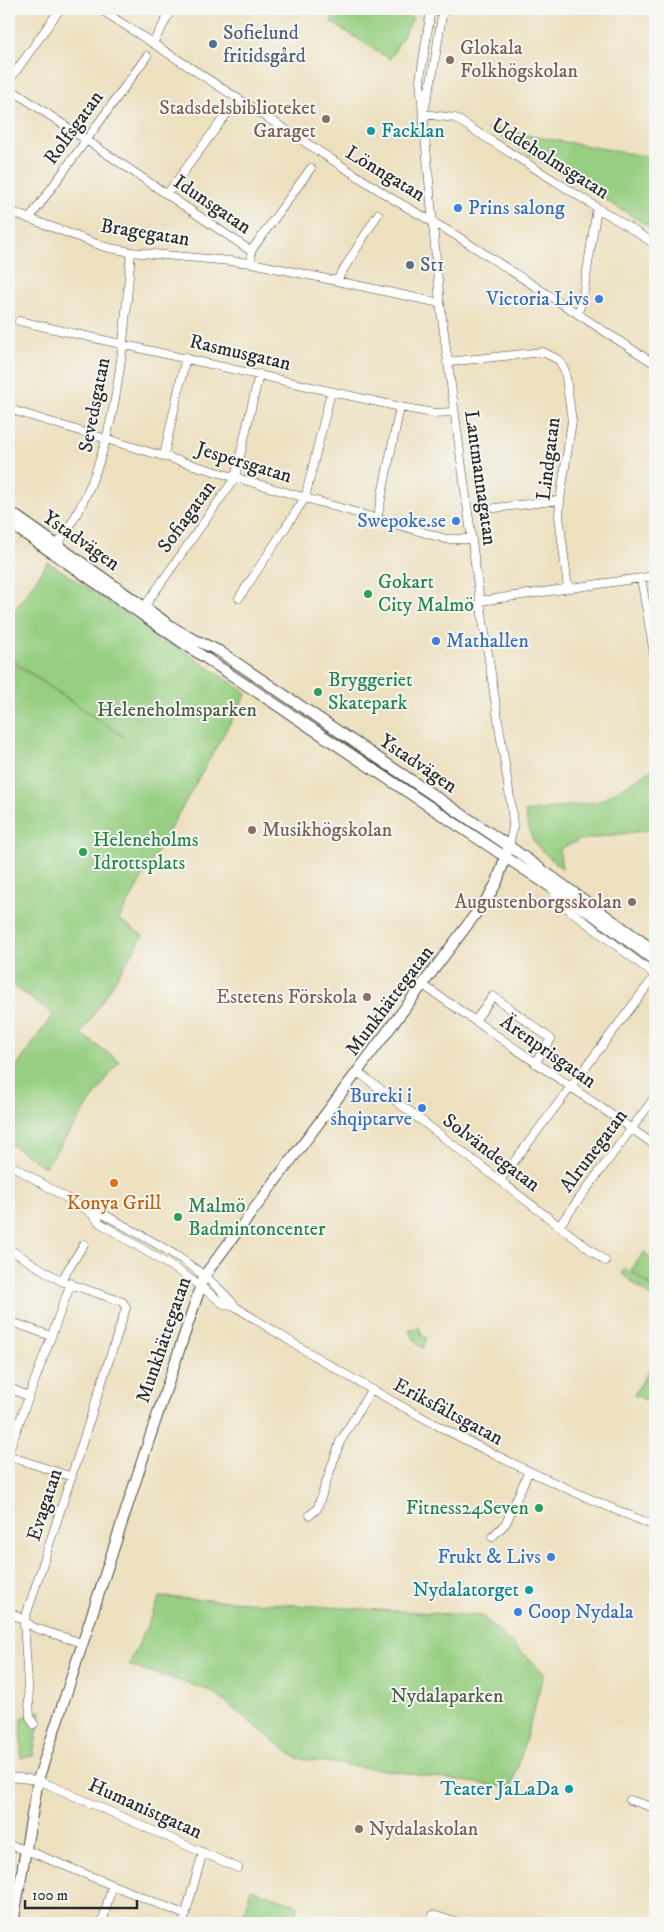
<svg xmlns="http://www.w3.org/2000/svg" width="664" height="1932" font-family="'IM FELL DW Pica',serif">
	<rect width="100%" height="100%" fill="#f6f6f2"/>
	<filter id="ink" filterUnits="userSpaceOnUse"><feTurbulence type="fractalNoise" baseFrequency=".02" numOctaves="2"/><feDisplacementMap in="SourceGraphic" scale="10" xChannelSelector="R" yChannelSelector="G"/><feConvolveMatrix kernelMatrix="1 2 1 2 8 2 1 2 1" color-interpolation-filters="sRGB"/></filter>
	<filter id="wash" filterUnits="userSpaceOnUse"><feTurbulence type="fractalNoise" baseFrequency=".0096" numOctaves="4" result="noise"/><feDisplacementMap in="SourceGraphic" scale="20" xChannelSelector="R" yChannelSelector="G"/><feGaussianBlur stdDeviation="1.12" result="paint"/><feColorMatrix in="noise" values="0 0 0 0 0 0 0 0 0 0 0 0 0 0 0 0 0 1.4 0 .05"/><feComposite in="paint" operator="in"/></filter>
	<g filter="url(#wash)">
		<rect width="100%" height="100%" fill="#ede0bf"/>
		<path fill="#97cf82" stroke="#617d56" d="M338 9H398L413 18 390 59 331 22Z
			M487 128 655 158V230Z
			M48 562 247 693 119 919 143 936 81 1034 119 1061 45 1167 9 1143V1078L53 1014 9 983V660L124 737 9 658V619Z
			M655 768V829L580 840 559 849 562 868C537 847 531 845 525 812L598 802Z
			M644 1252 655 1261V1288L631 1270Z
			M625 1268 655 1289V1300L622 1274Z
			M419 1327 423 1337 427 1338 423 1348 418 1345 409 1331Z
			M655 1360V1404L634 1395Z
			M160 1597 482 1616 544 1673 512 1788 296 1758 211 1691 129 1665Z
			M41 1711 33 1756 21 1758 22 1718Z
			M251 1889 298 1905 294 1923H241Z"/>
	</g>
	<g filter="url(#ink)">
		<g fill="none" stroke-linecap="round" stroke-linejoin="round">
			<defs>
				<path id="minor" d="M100 9 391 198 457 236 655 364
					M431 9 420 80 440 303 480 601 512 811 513 827 509 846
					M153 43 172 9
					M9 81 60 9
					M9 88 251 251 252 263 440 303
					M425 107 433 72 443 9
					M423 114 455 118 655 244
					M167 194 228 112
					M9 211 105 247 131 252 252 263
					M29 219 147 56
					M251 251 311 168
					M337 280 378 214
					M578 312 582 302 597 208
					M19 321 400 407 433 413 454 412
					M447 362 543 352 559 360 565 371 572 421 560 500 559 516 568 588
					M9 409C154 455 300 496 446 539H472
					M164 455 186 357
					M495 508 560 500
					M377 519 400 407
					M55 548C119 462 122 355 131 252
					M641 578 655 659
					M239 598 305 498 331 392
					M480 601 655 576
					M142 610 235 478 259 374
					M553 889 558 901 655 975
					M423 985 655 1145
					M475 1021 493 996 551 1039 535 1063
					M358 1072 605 1261
					M9 1164 90 1212 105 1215C151 1241 202 1265 236 1307
					M500 1180 655 976
					M90 1212 100 1223 182 1273 224 1304 236 1307C372 1395 505 1466 655 1526
					M559 1226 655 1097
					M9 1249 61 1281 123 1302 126 1308 24 1622 30 1717 34 1724
					M61 1281 84 1244
					M9 1321 51 1336
					M9 1388 28 1396
					M9 1450 71 1283
					M9 1456 72 1477
					M310 1515 317 1509 340 1442 371 1390
					M492 1537 506 1523 528 1473
					M9 1611 35 1628 82 1643
					M9 1777 38 1780 238 1868
					M630 1800 655 1808
					M9 1845 26 1850 186 1915
					M433 1915 458 1923
					M102 1923 112 1886
					M183 1923 203 1852"/>
				<path id="major" d="M9 511 171 626 189 637 219 651 509 846 655 951
					M9 523 183 643 593 915 655 961
					M13 1923 38 1780 147 1446 204 1276 489 896 497 882 509 846"/>
			</defs>
			<use href="#minor" stroke="#484641" stroke-width="9"/>
			<use href="#major" stroke="#484641" stroke-width="12"/>
			<use href="#minor" stroke="#fff" stroke-width="8"/>
			<use href="#major" stroke="#fff" stroke-width="10"/>
		</g>
	</g>
	<g fill="#5c6f8a" stroke="#f6f6f2" stroke-width="2">
		<circle cx="213" cy="44" r="5"/>
		<circle cx="410" cy="265" r="5"/>
	</g>
	<g fill="#8d6e63" stroke="#f6f6f2" stroke-width="2">
		<circle cx="450" cy="60" r="5"/>
		<circle cx="326" cy="119" r="5"/>
		<circle cx="252" cy="830" r="5"/>
		<circle cx="632" cy="902" r="5"/>
		<circle cx="367" cy="997" r="5"/>
		<circle cx="359" cy="1829" r="5"/>
	</g>
	<g fill="#0f9aa8" stroke="#f6f6f2" stroke-width="2">
		<circle cx="371" cy="131" r="5"/>
		<circle cx="529" cy="1590" r="5"/>
		<circle cx="569" cy="1789" r="5"/>
	</g>
	<g fill="#3f7fe0" stroke="#f6f6f2" stroke-width="2">
		<circle cx="458" cy="208" r="5"/>
		<circle cx="599" cy="299" r="5"/>
		<circle cx="456" cy="521" r="5"/>
		<circle cx="436" cy="641" r="5"/>
		<circle cx="422" cy="1108" r="5"/>
		<circle cx="551" cy="1557" r="5"/>
		<circle cx="518" cy="1612" r="5"/>
	</g>
	<g fill="#2e9e5b" stroke="#f6f6f2" stroke-width="2">
		<circle cx="368" cy="594" r="5"/>
		<circle cx="318" cy="692" r="5"/>
		<circle cx="83" cy="852" r="5"/>
		<circle cx="178" cy="1217" r="5"/>
		<circle cx="539" cy="1508" r="5"/>
	</g>
	<circle fill="#e8710a" stroke="#f6f6f2" stroke-width="2" cx="114" cy="1183" r="5"/>
	<g text-anchor="middle" dominant-baseline="central" stroke-width="4" stroke-linejoin="round" paint-order="stroke">
		<g font-size="20" fill="#4e5e75" stroke="#f6f6f2" text-anchor="start">
			<text x="223" y="33">Sofielund<tspan x="223" dy="23">fritidsgård</tspan></text>
			<text x="420" y="265">St1</text>
		</g>
		<g font-size="20" fill="#785e54" stroke="#f6f6f2" text-anchor="start">
			<text x="460" y="48">Glokala<tspan x="460" dy="23">Folkhögskolan</tspan></text>
			<text x="316" y="108" text-anchor="end">Stadsdelsbiblioteket<tspan x="316" dy="23">Garaget</tspan></text>
			<text x="262" y="830">Musikhögskolan</text>
			<text x="622" y="902" text-anchor="end">Augustenborgsskolan</text>
			<text x="357" y="997" text-anchor="end">Estetens Förskola</text>
			<text x="369" y="1829">Nydalaskolan</text>
		</g>
		<g font-size="20" fill="#2b2b2b" stroke="#f6f6f2">
			<text transform="translate(74 128) rotate(-54)">Rolfsgatan</text>
			<text transform="translate(550 159) rotate(32)">Uddeholmsgatan</text>
			<text transform="translate(385 174) rotate(31)">Lönngatan</text>
			<text transform="translate(212 205) rotate(34)">Idunsgatan</text>
			<text transform="translate(145 233) rotate(9)">Bragegatan</text>
			<text transform="translate(240 353) rotate(13)">Rasmusgatan</text>
			<text transform="translate(95 405) rotate(-79)">Sevedsgatan</text>
			<text transform="translate(549 459) rotate(-83)">Lindgatan</text>
			<text transform="translate(244 463) rotate(17)">Jespersgatan</text>
			<text transform="translate(480 478) rotate(82)">Lantmannagatan</text>
			<text transform="translate(187 517) rotate(-54)">Sofiagatan</text>
			<text transform="translate(81 541) rotate(35)">Ystadvägen</text>
			<text transform="translate(418 764) rotate(34)">Ystadvägen</text>
			<text transform="translate(390 1001) rotate(-53)">Munkhättegatan</text>
			<text transform="translate(548 1052) rotate(35)">Ärenprisgatan</text>
			<text transform="translate(594 1151) rotate(-53)">Alrunegatan</text>
			<text transform="translate(491 1153) rotate(37)">Solvändegatan</text>
			<text transform="translate(164 1340) rotate(-71)">Munkhättegatan</text>
			<text transform="translate(448 1412) rotate(28)">Eriksfältsgatan</text>
			<text transform="translate(45 1505) rotate(-72)">Evagatan</text>
			<text transform="translate(145 1809) rotate(24)">Humanistgatan</text>
		</g>
		<g font-size="20" fill="#0d838f" stroke="#f6f6f2" text-anchor="end">
			<text x="381" y="131" text-anchor="start">Facklan</text>
			<text x="519" y="1590">Nydalatorget</text>
			<text x="559" y="1789">Teater JaLaDa</text>
		</g>
		<g font-size="20" fill="#366cbe" stroke="#f6f6f2" text-anchor="end">
			<text x="468" y="208" text-anchor="start">Prins salong</text>
			<text x="589" y="299">Victoria Livs</text>
			<text x="446" y="521">Swepoke.se</text>
			<text x="446" y="641" text-anchor="start">Mathallen</text>
			<text x="412" y="1096">Bureki i<tspan x="412" dy="23">shqiptarve</tspan></text>
			<text x="541" y="1557">Frukt &amp; Livs</text>
			<text x="528" y="1612" text-anchor="start">Coop Nydala</text>
		</g>
		<g font-size="20" fill="#27864d" stroke="#f6f6f2" text-anchor="start">
			<text x="378" y="582">Gokart<tspan x="378" dy="23">City Malmö</tspan></text>
			<text x="328" y="680">Bryggeriet<tspan x="328" dy="23">Skatepark</tspan></text>
			<text x="93" y="840">Heleneholms<tspan x="93" dy="23">Idrottsplats</tspan></text>
			<text x="188" y="1206">Malmö<tspan x="188" dy="23">Badmintoncenter</tspan></text>
			<text x="529" y="1508" text-anchor="end">Fitness24Seven</text>
		</g>
		<g font-size="20" fill="#4b5c45" stroke="#f6f6f2">
			<text x="177" y="710">Heleneholmsparken</text>
			<text x="447" y="1696">Nydalaparken</text>
		</g>
		<g font-size="20" fill="#c56008" stroke="#f6f6f2">
			<text x="114" y="1203">Konya Grill</text>
		</g>
	</g>
	<rect width="664" height="1932" fill="none" stroke="#f6f6f2" stroke-width="30"/>
	<path d="M25 1900v8h112v-8" fill="none" stroke="#2b2b2b" stroke-width="2.5"/>
	<text x="32" y="1900" font-size="15" fill="#2b2b2b" stroke="#f6f6f2" stroke-width="4" paint-order="stroke">100 m</text>
</svg>
